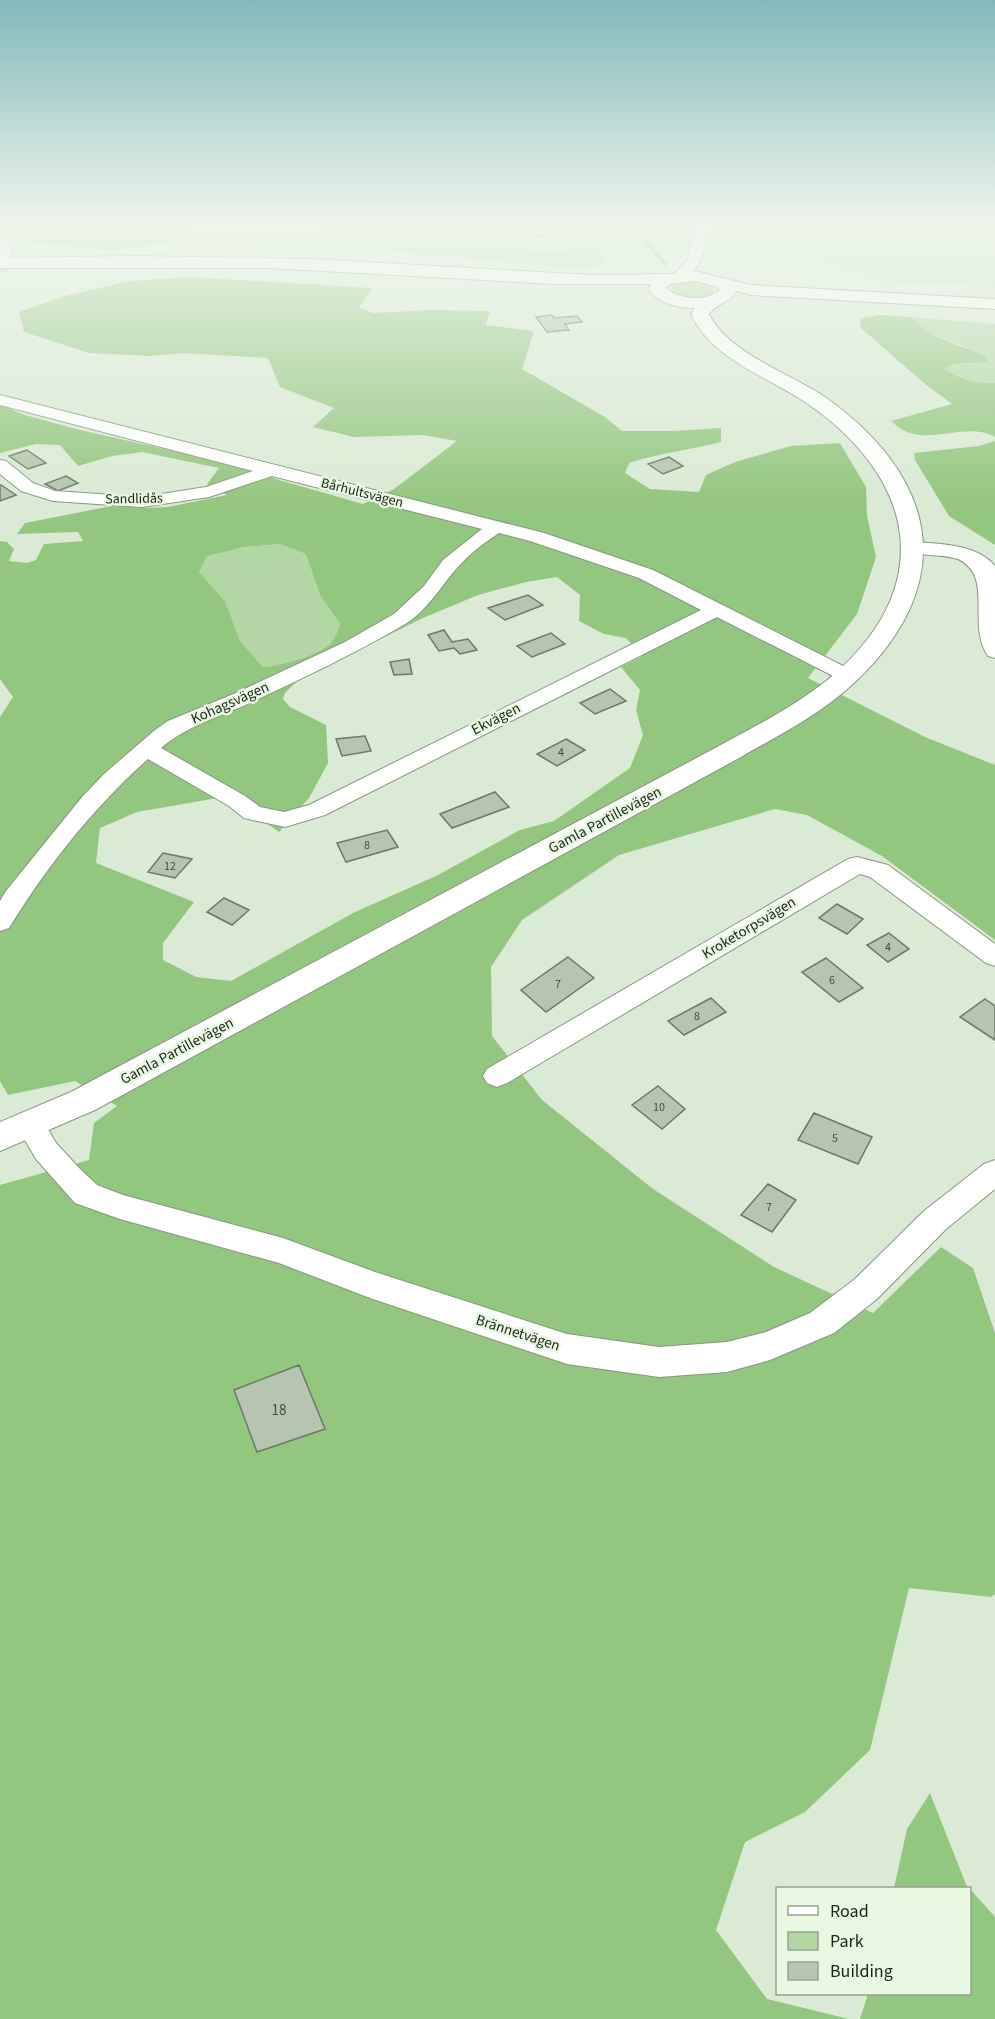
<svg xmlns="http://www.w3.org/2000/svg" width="995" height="2019" font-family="'Source Sans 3',sans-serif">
	<rect width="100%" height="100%" fill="#daead4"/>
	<path fill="#cbdfc4" d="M476 222H995V287L886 282 807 258 739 250 600 249 533 252Z"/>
	<path fill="#b2d7a4" d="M346 222H476L533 252 600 249 608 263 581 269 285 241Z
		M690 281 711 286 714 293C702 301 683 299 671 291V286Z
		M910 317 995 324V383C975 383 960 380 944 368L954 364H972L966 347 932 335Z
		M280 544 306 554 320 595 340 624C338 631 335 639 329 645 316 656 280 666 263 667L240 641 225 601 199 572 207 555 244 547Z"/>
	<path fill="#93c67e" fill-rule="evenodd" d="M0 222H188L191 223 177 241 112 250 34 243 0 234Z
		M190 277 372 288 359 308 373 313 432 310 490 311 486 325 534 331 522 369 605 417 622 431H673L721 428V442C690 450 659 453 629 463L625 473 650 489 699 492 706 475 735 462 791 446 840 443 866 487 867 516 876 557 857 614 808 678 925 737 995 765V940L882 856 807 815 775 809 619 855 522 920 491 967 492 1036 542 1100 653 1189 774 1267 873 1313 941 1247 973 1268 995 1333V1594L991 1597 909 1588 870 1750 805 1812 745 1842 716 1930 767 1999 849 2019H0V1185L89 1160 94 1123 117 1106 75 1081 8 1095 0 1081V717L13 697 0 679V541L7 542 14 549 9 561 27 563 36 560 44 544 83 541 78 532 17 534 25 523 117 505 139 508 168 507 227 495 207 484 219 468 142 452 112 456 78 466 60 445 36 444 0 453V405L25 415 76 429 244 467 279 480 363 504 394 489 457 441 423 435 354 437 313 427 334 408 280 387 268 358 183 353 151 356 89 353 24 332 19 312 65 296 131 281ZM280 544 306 554 320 595 340 624C338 631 335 639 329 645 316 656 280 666 263 667L240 641 225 601 199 572 207 556 244 547ZM557 577 580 595 579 621 604 634 626 638 643 656 621 667 640 690 636 710 643 735 630 768 554 821 520 830 438 875 353 913 231 981 196 977 163 960V943L194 902 96 863 100 828 137 812 229 796 279 832 309 798 328 763 326 725 290 707 283 699 285 693 299 679 423 618 478 595 526 582Z
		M879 315 910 317 932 335 987 357V362L954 364 944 368C960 380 975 383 995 383V437C969 422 934 443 907 432 901 430 896 425 891 421L952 404 925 384 861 328 860 320 862 318Z
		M995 441V545L949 516 915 460 914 453 979 446Z
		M930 1793 967 1887 969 1888H894L907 1829Z
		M970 1889 995 1917V2019H860L868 1994H970Z"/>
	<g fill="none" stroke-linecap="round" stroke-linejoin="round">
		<path stroke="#8abd75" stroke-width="4" d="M641 236 665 264"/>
	</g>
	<path fill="#b6c5b0" stroke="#6b7965" stroke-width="1.5" d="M512 222H611L537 237 533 234 523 236 513 230 522 228Z
		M552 315 554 318 577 316 582 322 565 324 569 330 547 332 536 317Z
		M27 450 46 463 28 469 9 456Z
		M669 457 683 466 663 474 648 464Z
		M66 476 78 483 58 491 45 484Z
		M0 485H1L16 495 0 501Z
		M528 595 543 605 505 620 488 608Z
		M444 630 452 642 468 639 477 650 460 654 454 648 439 651 428 635Z
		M551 633 565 644 532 657 517 646Z
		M409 659 412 674 394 675 390 662Z
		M610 689 626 701 595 714 580 703Z
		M365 736 371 751 342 756 336 739Z
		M566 739 585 750 557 766 537 754Z
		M495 792 509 807 452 828 440 814Z
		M387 830 398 847 346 862 337 843Z
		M163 853 192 859 175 878 148 872Z
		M224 898 249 910 232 925 207 912Z
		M837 904 863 919 847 934 819 918Z
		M889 933 909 949 888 962 867 945Z
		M568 957 594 978 546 1012 521 990Z
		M826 958 863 988 839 1002 802 972Z
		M711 998 726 1012 684 1035 668 1021Z
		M985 999 995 1006V1040L960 1017Z
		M658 1086 685 1109 662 1129 632 1105Z
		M814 1113 872 1137 858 1164 798 1140Z
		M768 1184 796 1200 772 1232 741 1215Z
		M299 1365 325 1429 257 1452 234 1390Z"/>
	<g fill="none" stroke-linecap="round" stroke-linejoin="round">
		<path stroke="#b4c2af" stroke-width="14" stroke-dasharray="14 8" stroke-linecap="butt" d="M0 271 4 260"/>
		<defs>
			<path id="street" d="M697 222H709C706 246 704 265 683 280H673L671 277 688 260Z
				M0 239 5 240 12 250 9 263H0Z
				M0 395 544 533 653 570 855 672 858 676 855 680 848 682 841 680 717 617 325 815 285 827 244 818 229 806 148 759C94 807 47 866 9 928L0 931V901L6 891 83 796 104 774 155 730 168 721 236 693 345 642 394 614 424 586 443 560 482 529 272 476 209 497 142 507 53 501 21 491 0 474V460L6 461 33 483 55 491 142 497 206 487 253 471 0 405ZM499 533 530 541 639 578 701 610 309 805 284 812 260 807 245 796 161 748C188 725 222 716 254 701 305 677 356 653 405 624 427 611 440 587 457 568 469 554 484 543 499 533Z
				M914 542C940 544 977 544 995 566V658L988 656C966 624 995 577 958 559 942 554 924 556 907 552L905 548 907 544Z
				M857 857 888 865 995 944V966L986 963 870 877 860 874 507 1083 497 1087 487 1083 483 1076 487 1069 848 859Z
				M31 1114 41 1117 56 1143 80 1169 97 1185 123 1195 283 1238 375 1272 567 1334 659 1347 727 1342 766 1332 810 1313 855 1279 924 1211 984 1164 995 1160V1189L946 1229 877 1299 834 1333 770 1360 727 1372 659 1377 567 1364 370 1298 279 1263 120 1219 75 1203 36 1159 16 1125 21 1117Z"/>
			<path id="secondary" d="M135 256 313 259 593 275 674 274 695 271 751 285 995 299V309L751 295 737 291C728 304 718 302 709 314 727 352 788 373 822 395 936 474 962 580 856 681 823 713 779 735 739 758L95 1110 0 1151V1122L71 1092 719 746C760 724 803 702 838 671 938 580 912 476 808 404 769 377 712 360 691 314L695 308C678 308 659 304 648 289L651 284H554L269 268H0V258ZM695 281 717 287 720 290C706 302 680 300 666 288L670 284Z"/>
		</defs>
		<use href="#street" stroke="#899783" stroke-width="2"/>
		<use href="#secondary" stroke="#899783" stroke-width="2"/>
		<use href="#street" fill="#fff" fill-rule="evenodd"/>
		<use href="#secondary" fill="#fff" fill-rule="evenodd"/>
	</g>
	<linearGradient id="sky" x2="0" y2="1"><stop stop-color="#82b8ba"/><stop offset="0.44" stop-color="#eef6ec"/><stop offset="1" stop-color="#eef6ec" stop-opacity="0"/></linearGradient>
	<rect width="995" height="505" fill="url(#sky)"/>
	<g text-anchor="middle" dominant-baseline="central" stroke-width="5" stroke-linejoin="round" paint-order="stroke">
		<g font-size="12" fill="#444c41">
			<text x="561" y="752">4</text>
			<text x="367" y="845">8</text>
			<text x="170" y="866">12</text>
			<text x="888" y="947">4</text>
			<text x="832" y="980">6</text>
			<text x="558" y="984">7</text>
			<text x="697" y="1016">8</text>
			<text x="659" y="1107">10</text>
			<text x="835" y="1138">5</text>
			<text x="769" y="1207">7</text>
		</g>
		<g font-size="14" fill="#1e241c" stroke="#e8f8e1">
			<text transform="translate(362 493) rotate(14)">Bårhultsvägen</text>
			<text transform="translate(134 499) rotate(-1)">Sandlidås</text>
		</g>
		<g font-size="15" fill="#1e241c" stroke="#e8f8e1">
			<text transform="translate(230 703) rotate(-24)">Kohagsvägen</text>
			<text transform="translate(496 719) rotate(-27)">Ekvägen</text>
			<text transform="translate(605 820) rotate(-28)">Gamla Partillevägen</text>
			<text transform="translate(749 928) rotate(-31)">Kroketorpsvägen</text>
			<text transform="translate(177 1051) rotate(-28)">Gamla Partillevägen</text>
			<text transform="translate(518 1333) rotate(18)">Brännetvägen</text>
		</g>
		<g font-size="15" fill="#444c41">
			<text x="279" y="1410">18</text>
		</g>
	</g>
	<rect x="776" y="1887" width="195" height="108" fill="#e8f8e1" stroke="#97a392" stroke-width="1.5"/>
	<rect x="788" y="1906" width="30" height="9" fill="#ffffff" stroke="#97a392" stroke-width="1.5"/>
	<text x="830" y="1917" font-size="18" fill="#1e241c">Road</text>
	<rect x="788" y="1932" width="30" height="18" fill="#b2d7a4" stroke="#97a392" stroke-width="1.5"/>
	<text x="830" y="1947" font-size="18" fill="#1e241c">Park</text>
	<rect x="788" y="1962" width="30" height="18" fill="#b6c5b0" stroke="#97a392" stroke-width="1.5"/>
	<text x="830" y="1977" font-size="18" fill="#1e241c">Building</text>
</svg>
